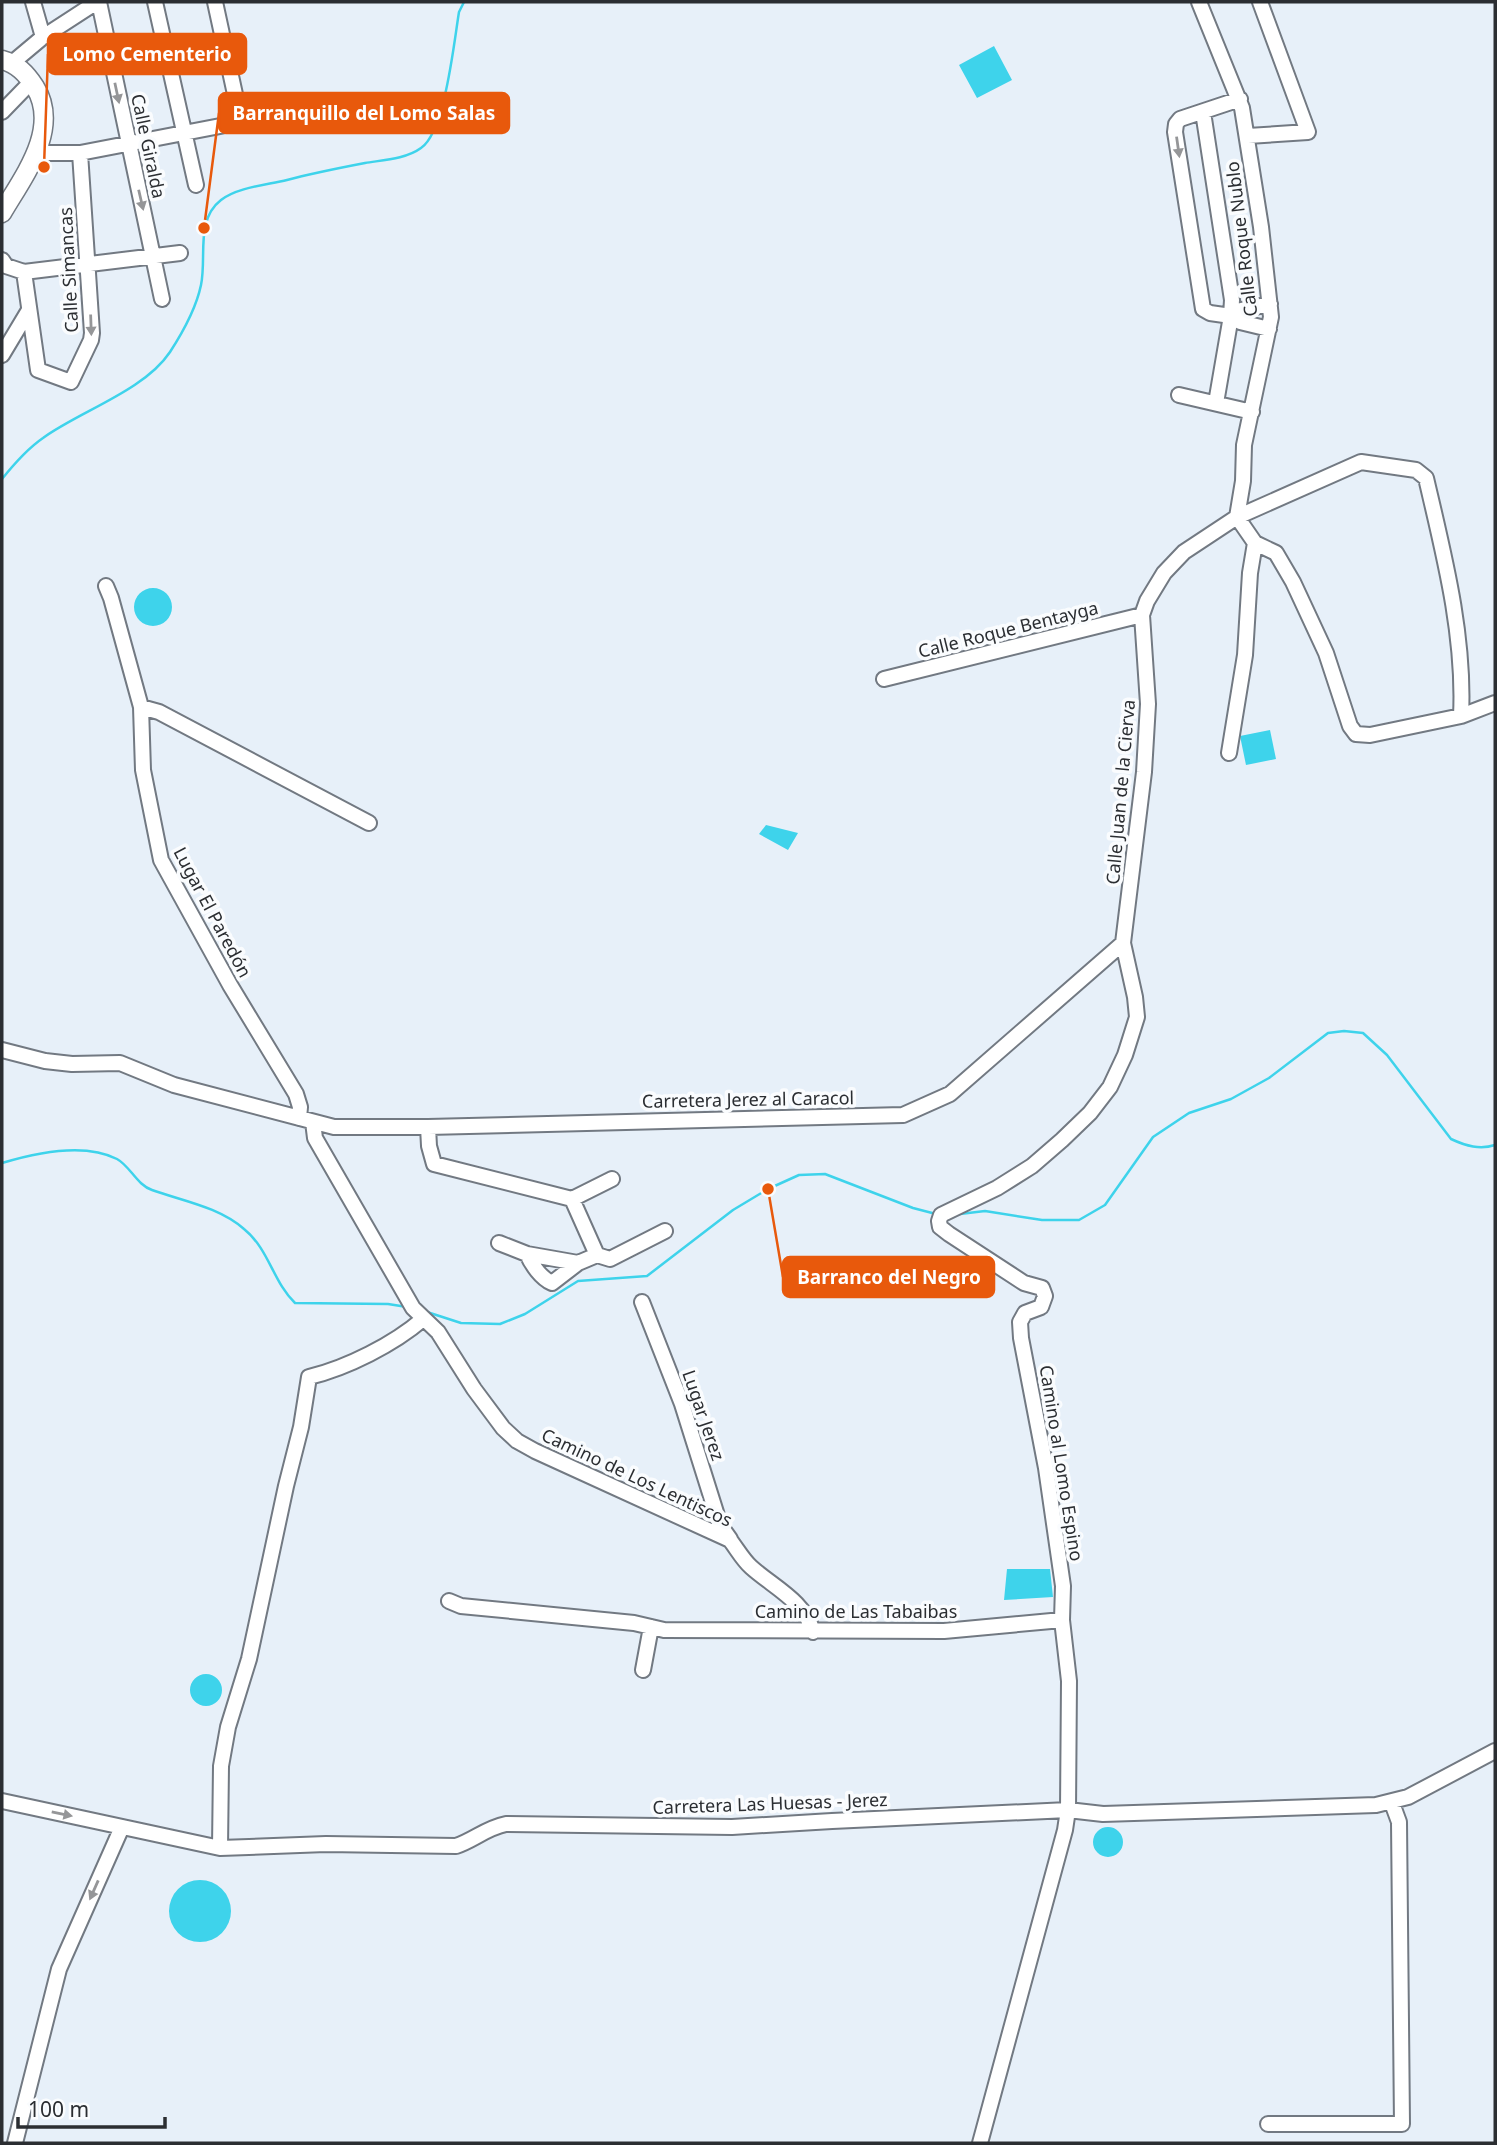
<svg xmlns="http://www.w3.org/2000/svg" width="1497" height="2145" font-family="'Noto Sans',sans-serif">
	<rect width="100%" height="100%" fill="#e7f0f9"/>
	<path fill="#3ed3eb" d="M994 46 1012 80 977 98 959 65Z
		M134 607a19 19 0 1 1 38 0a19 19 0 1 1-38 0Z
		M1270 730 1276 759 1246 765 1240 736Z
		M766 825 798 833 788 850 759 834Z
		M1007 1569H1050L1053 1597 1004 1600Z
		M190 1690a16 16 0 1 1 32 0a16 16 0 1 1-32 0Z
		M1093 1842a15 15 0 1 1 30 0a15 15 0 1 1-30 0Z
		M169 1911a31 31 0 1 1 62 0a31 31 0 1 1-62 0Z"/>
	<g fill="none" stroke-linecap="round" stroke-linejoin="round">
		<path stroke="#3ed3eb" stroke-width="2.5" d="M2 479C14 464 27 449 43 438 80 411 144 391 170 352 183 332 196 309 201 285 207 257 195 220 221 200 238 187 267 185 287 180 313 173 339 168 365 163 383 160 406 159 421 148 445 132 454 42 459 12L464 2
			M2 1163C35 1153 84 1142 117 1159 130 1166 137 1185 152 1190 183 1201 219 1207 244 1229 269 1249 273 1282 295 1303L388 1304 407 1307
			M960 1214 985 1211 1042 1220H1079L1105 1205 1153 1137 1189 1113 1231 1099 1269 1078 1328 1033 1344 1031 1363 1033 1387 1055 1451 1139C1466 1146 1480 1150 1495 1145
			M427 1312 461 1323 500 1324 525 1314 578 1281 647 1276 733 1210 768 1189 799 1175 825 1174 913 1208 936 1214"/>
		<defs>
			<path id="minor" d="M33 2 43 37
				M99 2 162 299
				M155 2 196 185
				M1199 2 1242 108 1261 227 1271 317 1244 445 1243 481 1237 517 1255 543 1276 553 1293 582 1326 653 1350 726 1356 734 1370 735 1461 716 1495 703
				M12 63 43 37 97 2
				M1240 99 1180 119 1176 124 1175 132 1203 309 1210 313 1231 316 1240 322 1269 329
				M2 112 32 81
				M1203 112 1232 300 1231 316 1216 403
				M1248 136 1308 132 1260 2
				M37 151 48 153H80L241 122 215 2
				M2 260 6 266 24 272 180 253
				M24 272 38 370 71 382 91 340 92 333 80 153
				M1231 316 1241 310 1270 304
				M2 355 29 310
				M1179 395 1252 412
				M106 586 111 598 141 707 143 770 161 860 230 985 296 1094 300 1107 299 1118
				M884 679 1142 615
				M141 707 159 712 369 823
				M1229 753 1245 655 1250 573 1255 543
				M2 1050 45 1061 72 1064 120 1063 174 1085 334 1127H428L903 1115 950 1094 1123 943
				M313 1122 315 1138 413 1308 438 1332 474 1389 503 1428 517 1441 535 1451 730 1540C737 1549 743 1560 751 1567 773 1587 805 1601 813 1632
				M428 1127 429 1146 434 1164 572 1199 612 1179
				M572 1199 597 1255 610 1259 665 1231
				M499 1243 527 1254 578 1263
				M527 1254C532 1265 541 1278 552 1283L578 1263 597 1255
				M642 1302 682 1404 720 1525 730 1539
				M449 1601 461 1606 634 1623 664 1630 944 1631 1062 1620
				M643 1670 651 1627
				M2 1801 220 1848 326 1844 456 1846C474 1840 486 1828 506 1824L732 1827 832 1821 1068 1810 1103 1814 1376 1805 1408 1797 1495 1751
				M220 1848 221 1766 228 1727 249 1659 286 1486 301 1427 309 1377C347 1368 394 1344 423 1319
				M1268 2124H1402L1399 1822 1392 1803
				M15 2143 59 1969 122 1827
				M980 2143 1065 1830 1068 1810 1069 1681 1062 1620 1063 1586 1046 1468 1021 1338 1020 1322 1025 1313 1041 1307 1045 1296 1042 1288 1024 1283 949 1234 940 1227 939 1221 941 1215 997 1188 1032 1166 1062 1140 1090 1113 1110 1087 1125 1055 1137 1017 1135 997 1123 943 1144 772 1148 704 1142 615 1147 601 1164 573 1184 552 1237 517 1361 462 1416 470 1426 478C1444 555 1465 636 1461 716"/>
			<path id="major" d="M2 60C17 64 26 73 35 87 61 129 23 177 2 213"/>
		</defs>
		<use href="#minor" stroke="#727982" stroke-width="18"/>
		<use href="#major" stroke="#727982" stroke-width="21"/>
		<use href="#minor" stroke="#fff" stroke-width="14"/>
		<use href="#major" stroke="#fff" stroke-width="18"/>
	</g>
	<defs><path id="oneway-solid" d="M-6-.8H1V-3.2L6.5 0L1 3.2V.8H-6Z" transform="scale(1.75)"/></defs>
	<g fill="#959698">
		<use href="#oneway-solid" transform="translate(117 93) rotate(78)"/>
		<use href="#oneway-solid" transform="translate(1178 147) rotate(82)"/>
		<use href="#oneway-solid" transform="translate(141 200) rotate(77)"/>
		<use href="#oneway-solid" transform="translate(91 325) rotate(88)"/>
		<use href="#oneway-solid" transform="translate(62 1814) rotate(12)"/>
		<use href="#oneway-solid" transform="translate(94 1890) rotate(114)"/>
	</g>
	<g text-anchor="middle" dominant-baseline="central" stroke-width="7" stroke-linejoin="round" paint-order="stroke">
		<g font-size="18" fill="#2b2e32" stroke="#fafcfe">
			<text transform="translate(149 146) rotate(78)">Calle Giralda</text>
			<text transform="translate(1241 239) rotate(-97)">Calle Roque Nublo</text>
			<text transform="translate(68 270) rotate(-93)">Calle Simancas</text>
			<text transform="translate(1008 629) rotate(-14)">Calle Roque Bentayga</text>
			<text transform="translate(1120 792) rotate(-85)">Calle Juan de la Cierva</text>
			<text transform="translate(213 912) rotate(62)">Lugar El Paredón</text>
			<text transform="translate(748 1099) rotate(-1)">Carretera Jerez al Caracol</text>
			<text transform="translate(704 1415) rotate(71)">Lugar Jerez</text>
			<text transform="translate(1062 1463) rotate(81)">Camino al Lomo Espino</text>
			<text transform="translate(637 1477) rotate(25)">Camino de Los Lentiscos</text>
			<text x="856" y="1611">Camino de Las Tabaibas</text>
			<text transform="translate(770 1803) rotate(-2)">Carretera Las Huesas - Jerez</text>
		</g>
	</g>
	<path fill="none" stroke="#e8590c" stroke-width="2.5" d="M44 167L48 54M204 228L219 113M768 1189L783 1277"/>
	<g fill="#e8590c" stroke="#fafcfe" stroke-width="2.5">
		<circle cx="44" cy="167" r="7"/>
		<circle cx="204" cy="228" r="7"/>
		<circle cx="768" cy="1189" r="7"/>
	</g>
	<g fill="#e8590c" stroke="#e8590c" stroke-width="2.5">
		<rect x="48" y="34" width="198" height="40" rx="7"/>
		<rect x="219" y="93" width="290" height="40" rx="7"/>
		<rect x="783" y="1257" width="211" height="40" rx="7"/>
	</g>
	<g font-size="19" text-anchor="middle" font-weight="bold" fill="#fff">
		<text x="147" y="61">Lomo Cementerio</text>
		<text x="364" y="120">Barranquillo del Lomo Salas</text>
		<text x="889" y="1284">Barranco del Negro</text>
	</g>
	<rect width="1497" height="2145" fill="none" stroke="#2b2e32" stroke-width="7"/>
	<path d="M18 2117v10h147v-10" fill="none" stroke="#2b2e32" stroke-width="3.5"/>
	<text x="28" y="2117" font-size="21" fill="#2b2e32" stroke="#fafcfe" stroke-width="5" paint-order="stroke">100 m</text>
</svg>
